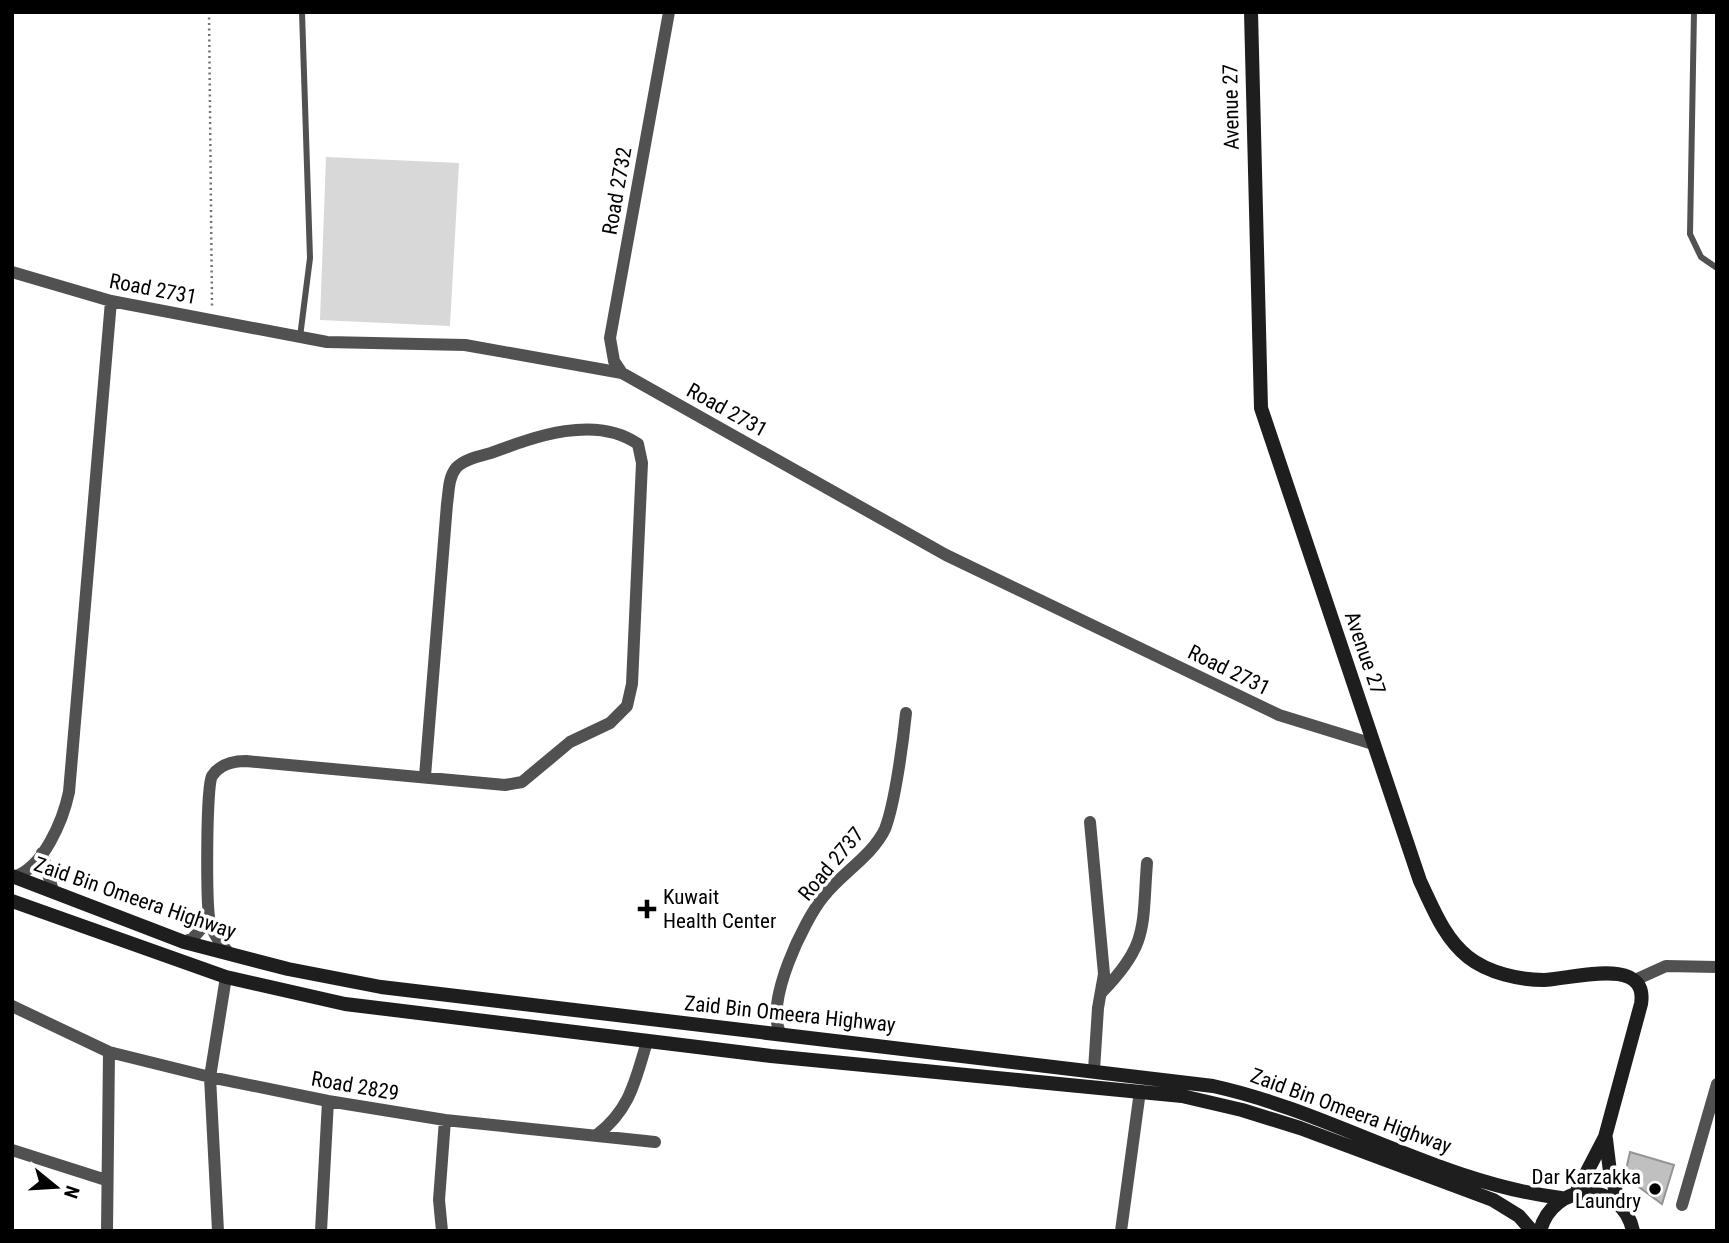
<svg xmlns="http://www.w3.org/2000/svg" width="1729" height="1243" font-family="'Roboto Condensed',sans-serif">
	<rect width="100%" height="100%" fill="#fff"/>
	<path fill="#d8d8d8" d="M326 157 459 163 450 326 320 320Z"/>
	<path fill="#c0c0c0" stroke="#959595" stroke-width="2" d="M1630 1152 1674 1165 1662 1204 1628 1179 1626 1170Z"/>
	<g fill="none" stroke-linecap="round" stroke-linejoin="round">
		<path stroke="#737373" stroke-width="2.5" stroke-dasharray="2 3.5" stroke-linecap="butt" d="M209 12 212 306"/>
		<path stroke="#515151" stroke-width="6" d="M1694 12 1690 234 1701 257 1717 268
			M300 337 310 258 302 12"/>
		<path stroke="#515151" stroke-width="12" d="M12 272 111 301 327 342 465 345 622 373 946 555 1279 715 1373 744
			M622 373 614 361 610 338 669 12
			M1090 822 1104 974 1098 1008 1094 1070
			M42 853 53 891
			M14 877C44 867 63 820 69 792L111 301
			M184 942 193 938 209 920
			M230 954C222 945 213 935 210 922 206 908 206 786 212 776 220 764 233 761 246 761L505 785 522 782 570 742 610 723 627 706 632 684 642 463 638 444C595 414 534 437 491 453 480 456 464 459 456 468 448 478 449 492 447 504L425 776
			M1635 980 1666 966 1717 967
			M1102 992C1149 944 1142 927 1147 863
			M12 1006 109 1052 210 1077 328 1101 445 1120 655 1142
			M781 1034C763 1005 804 920 824 896 841 874 873 855 885 829 895 803 903 742 906 713
			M598 1134C631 1108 635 1080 647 1042
			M12 1150 106 1180
			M1682 1205 1717 1084
			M107 1231 109 1052
			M218 1231 210 1077 226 977
			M321 1231 328 1101
			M442 1231 439 1200 445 1120
			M1121 1231 1140 1091"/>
		<path stroke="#1e1e1e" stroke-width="14" d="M1251 12 1261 408 1420 881C1433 908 1444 938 1468 957 1488 973 1520 980 1544 980 1571 979 1649 955 1641 1004L1605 1137 1577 1191
			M12 876 184 942 288 969 381 987 1213 1086C1332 1112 1439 1183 1561 1198
			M12 901 226 977 345 1004 771 1056 1182 1096 1242 1110 1300 1128 1493 1200 1519 1216 1532 1231
			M1606 1139 1610 1172 1620 1205
			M1540 1231C1553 1181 1622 1179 1633 1231"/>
	</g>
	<g fill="#000" stroke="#fff" stroke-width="2.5">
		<path d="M643.5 898.5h7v7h7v7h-7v7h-7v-7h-7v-7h7z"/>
		<circle cx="1655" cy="1189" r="7"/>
	</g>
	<g text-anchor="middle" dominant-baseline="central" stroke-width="7" stroke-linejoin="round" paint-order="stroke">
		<g font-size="21" fill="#000" stroke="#fff">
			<text transform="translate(1231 107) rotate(-91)">Avenue 27</text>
			<text transform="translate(617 191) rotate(-80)">Road 2732</text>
			<text transform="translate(153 289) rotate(11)">Road 2731</text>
			<text transform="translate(727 410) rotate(29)">Road 2731</text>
			<text transform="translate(1365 653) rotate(71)">Avenue 27</text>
			<text transform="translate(1229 670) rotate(26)">Road 2731</text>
			<text transform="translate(831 864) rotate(-50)">Road 2737</text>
			<text transform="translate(135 898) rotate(19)">Zaid Bin Omeera Highway</text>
			<text transform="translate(790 1014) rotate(6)">Zaid Bin Omeera Highway</text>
			<text transform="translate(355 1086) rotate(10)">Road 2829</text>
			<text transform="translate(1351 1111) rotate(20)">Zaid Bin Omeera Highway</text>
		</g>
		<g font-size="21" fill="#000" stroke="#fff" text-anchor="start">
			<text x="663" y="897">Kuwait<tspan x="663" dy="24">Health Center</tspan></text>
			<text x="1641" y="1177" text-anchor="end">Dar Karzakka<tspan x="1641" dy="24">Laundry</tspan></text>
		</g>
	</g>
	<rect width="1729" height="1243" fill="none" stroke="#000000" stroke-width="28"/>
	<g transform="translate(56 1187) rotate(108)" stroke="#ffffff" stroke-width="5" paint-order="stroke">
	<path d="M0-5L12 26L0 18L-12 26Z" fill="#000000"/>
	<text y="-10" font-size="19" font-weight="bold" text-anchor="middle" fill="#000000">N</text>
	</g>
</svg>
